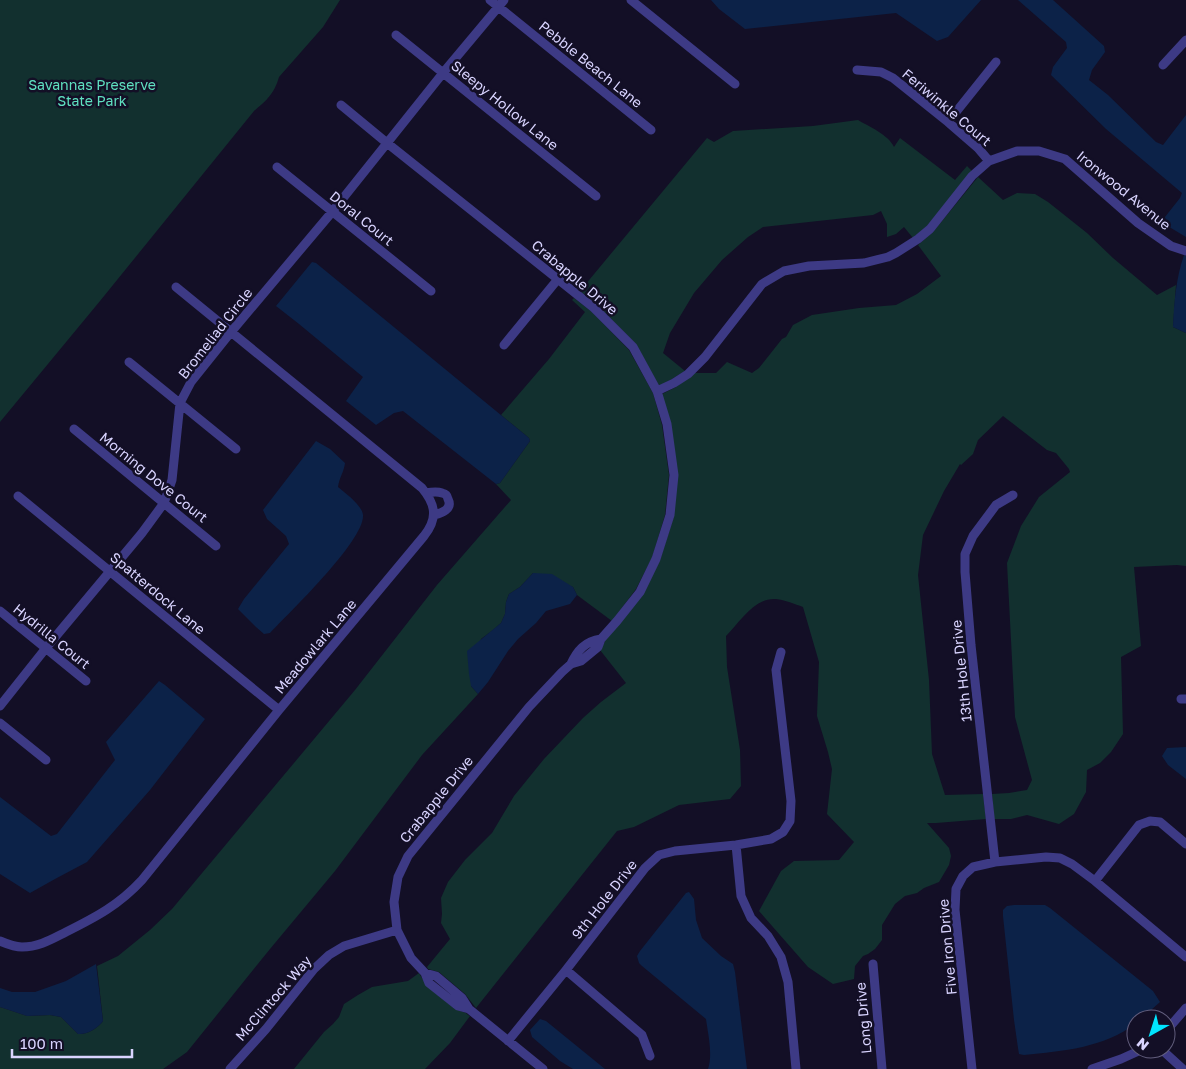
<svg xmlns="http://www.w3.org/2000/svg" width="1186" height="1069" font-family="'Golos Text',sans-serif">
	<rect width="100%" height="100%" fill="#130f26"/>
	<path fill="#12302f" d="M0 0H340L323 27 279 77C274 94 267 100 254 111L100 301 0 422Z
		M858 120C868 126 889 135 894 147L900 138 955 180 967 166 972 171 927 226 913 238 904 227 896 234 887 237V224L881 211 873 215 763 227 748 237 722 260 694 293 670 333 663 353 685 371 672 379 659 386 636 344 597 305 580 291 707 138 714 142 733 131 813 126Z
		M978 177 1003 200 1017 193 1035 194 1048 202 1087 233 1113 258 1157 295 1176 285 1173 327 1186 333V566L1177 565 1134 567 1141 646 1121 657 1123 734 1111 752 1100 763 1087 770 1086 792 1074 814 1059 824 1027 815 1011 819H994L992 794 1009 793 1027 790 1032 780 1015 717 1007 563 1021 526 1039 497 1070 472 1069 469 1056 453 1047 450 1003 416 978 440 973 454 961 465 960 464 944 491 923 535 918 575 929 680 932 754 945 795 983 794 986 819 936 823H927L949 848 951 856 949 865 939 882 924 888 917 893 905 896 895 904 882 925V940L875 949 868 954 863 956 855 966 854 979 833 984 808 967 759 911 781 871 794 861 839 860 854 842 827 814 832 769 828 752 817 716 819 662 803 607C795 604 785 600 776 599 755 597 739 623 726 636L727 667 740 750 741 786 730 799 679 805 634 827 617 831 476 1008 465 994 439 972 428 969 427 967 450 939 441 923 442 914 441 898 448 882 465 860 492 833 514 796 544 759 583 718 601 702 626 683 600 650 604 643 605 642V640L643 594 660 560 674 516 662 394 676 387 694 373H716L727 362 752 373 759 368 782 339 786 337 793 325 812 315 859 308 896 305 917 294 941 276 918 245 933 232Z
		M574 298 591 311 629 350 653 393 662 425 669 475 665 515 652 558 636 589 612 621 577 595 573 587 533 573 520 587 509 594 506 602 505 614 501 623 493 630 481 639 471 686 478 694 422 755 335 871 270 949 187 1052 163 1069H0V1007L27 1016 50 1015 61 1017 78 1034C87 1035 98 1028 103 1021L97 966 118 956 150 930 172 909 355 690 437 585 511 500 496 484 500 483 530 441 529 438 501 415 549 359 585 312 572 300Z
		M419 973 427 986 455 1009 466 1013 468 1015 470 1016 450 1043 425 1069H294L324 1032 333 1024 339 1017 344 1004 358 995 372 987 408 981Z"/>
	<path fill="#0c2248" d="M711 0H981L948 37 937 41 896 13 745 29 719 9Z
		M1018 0H1053L1104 46 1105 52 1092 70 1089 80 1108 95 1156 142 1163 145 1186 115V237L1166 225 1165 217 1180 198 1182 193 1106 129 1051 75 1053 67 1067 48 1066 42Z
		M1184 255 1186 256V333L1173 327C1174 303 1176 278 1184 255Z
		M312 262 316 263 529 438 530 441 500 483 496 484 403 411 394 413 376 425 346 401 363 377 299 324 276 306Z
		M316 441 330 449 345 463C344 472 339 478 338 487 345 493 362 505 363 515 365 540 289 613 270 633L264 634 256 627 238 609 244 599 289 544 286 536 267 519 263 510Z
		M533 573 552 574 573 587 577 595 570 604 546 611 536 623 518 639 508 651 488 682 478 694 471 686 469 674 467 651 501 623 505 614 506 602 509 594 520 587Z
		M159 681 165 685 205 719 150 790 87 862 55 879 30 893 0 874V797L51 836 57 834 115 760 106 742Z
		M1186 747V779L1168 765 1162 756 1167 748Z
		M689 892 694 899 696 920 702 938 721 956 733 964 735 972 747 1069H708C713 1054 708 1034 706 1019L642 966 639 963 637 956 640 951 686 893Z
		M1014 905H1045L1050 908 1153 991 1160 1002 1141 1019H1136V1023C1104 1048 1063 1051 1024 1055L1019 1054 1018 1048 1014 1020 1003 916V910L1007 906Z
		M96 964 103 1021C98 1028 87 1035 78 1034L61 1017 50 1015 27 1016 0 1007V988L12 992H35L66 981Z
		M540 1019 546 1021 605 1069H573L560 1061 532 1037 530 1030Z"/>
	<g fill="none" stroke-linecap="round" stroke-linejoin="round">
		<path stroke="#3d3a85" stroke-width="9" d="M490 0 651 130
			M631 0 735 84
			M396 35 596 196
			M1163 65 1186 40
			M857 70 881 72 893 78 948 122 978 148 989 161
			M341 105 387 143 594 308 633 347 657 391 667 424 674 475 670 515 656 559 640 592 617 621 601 639 598 647 581 661 571 664 562 672 529 707 408 856 398 877 394 902 397 930 411 958 425 973 429 983 458 1006 469 1009
			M948 122 996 62
			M277 167 431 291
			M504 345 558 279
			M129 362 236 449
			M657 391 674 383 688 374 705 357 762 284 784 271 809 266 864 263 888 257 896 253 918 239 930 229 972 176 989 161 1017 151H1039L1065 159 1138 223 1171 246 1186 251
			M74 429 216 546
			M426 493C431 492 437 491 442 493 446 494 447 495 448 499 453 509 442 513 434 515
			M18 496 279 710
			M0 611 86 681
			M571 664C577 651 585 641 601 639
			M1181 699H1186
			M0 706 46 648 142 533 164 503 172 480 180 403 191 382 231 332 332 212 443 73 504 0
			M0 723 46 760
			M736 845 741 896 751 918 768 936 781 957 788 982 796 1069
			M995 862 971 645 965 572V554L973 536 996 505 1013 495
			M1095 881 1139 825 1150 821 1160 822 1186 844
			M0 941C7 944 14 947 22 947 39 947 52 939 66 932 96 917 119 905 142 880L279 710 424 536C438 518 436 505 422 488L176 287
			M873 964 882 1069
			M566 970 642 1035 650 1056
			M425 973 436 976 462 998 469 1009 543 1069
			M1166 1031 1186 1008
			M508 1041 566 970 645 868 659 855 675 851 736 845 771 839 783 832 790 821 791 801 776 670 781 652
			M1161 1049 1183 1069
			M230 1069 266 1029 314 969 329 955 344 946 397 930
			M972 1069 955 910 956 889 963 876 973 867 995 862 1046 857 1060 858 1072 864 1095 881 1186 957
			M1092 1069 1121 1059 1143 1049"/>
	</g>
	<g text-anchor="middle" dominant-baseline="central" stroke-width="5" stroke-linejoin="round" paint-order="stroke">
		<g font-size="14" fill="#d9d4ff" stroke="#130f26">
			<text transform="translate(591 64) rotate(39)">Pebble Beach Lane</text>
			<text transform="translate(505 105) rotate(39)">Sleepy Hollow Lane</text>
			<text transform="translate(947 107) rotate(40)">Feriwinkle Court</text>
			<text transform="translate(1124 190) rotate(39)">Ironwood Avenue</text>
			<text transform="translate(362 218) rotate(39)">Doral Court</text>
			<text transform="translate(575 277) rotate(40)">Crabapple Drive</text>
			<text transform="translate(215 333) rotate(-52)">Bromeliad Circle</text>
			<text transform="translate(154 477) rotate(39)">Morning Dove Court</text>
			<text transform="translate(158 593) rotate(40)">Spatterdock Lane</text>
			<text transform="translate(52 636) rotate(39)">Hydrilla Court</text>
			<text transform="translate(315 646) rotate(-50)">Meadowlark Lane</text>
			<text transform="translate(961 671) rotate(-96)">13th Hole Drive</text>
			<text transform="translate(436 799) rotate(-51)">Crabapple Drive</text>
			<text transform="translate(604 899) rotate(-52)">9th Hole Drive</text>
			<text transform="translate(947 947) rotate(-95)">Five Iron Drive</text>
			<text transform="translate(273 998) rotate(-49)">McClintock Way</text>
			<text transform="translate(863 1018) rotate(-95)">Long Drive</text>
		</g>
		<g font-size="14" fill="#5fe0c0" stroke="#130f26">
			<text x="92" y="84">Savannas Preserve<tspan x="92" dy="16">State Park</tspan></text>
		</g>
	</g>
	<g transform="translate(1151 1034) rotate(219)"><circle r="24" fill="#130f26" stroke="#625e7d"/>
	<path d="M0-4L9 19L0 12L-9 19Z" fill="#00e5ff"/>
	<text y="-8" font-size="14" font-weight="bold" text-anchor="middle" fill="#d9d4ff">N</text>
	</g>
	<path d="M12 1049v8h120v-8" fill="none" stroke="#d9d4ff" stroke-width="2.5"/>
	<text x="20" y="1049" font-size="15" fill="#d9d4ff" stroke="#130f26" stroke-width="4" paint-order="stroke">100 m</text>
</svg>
